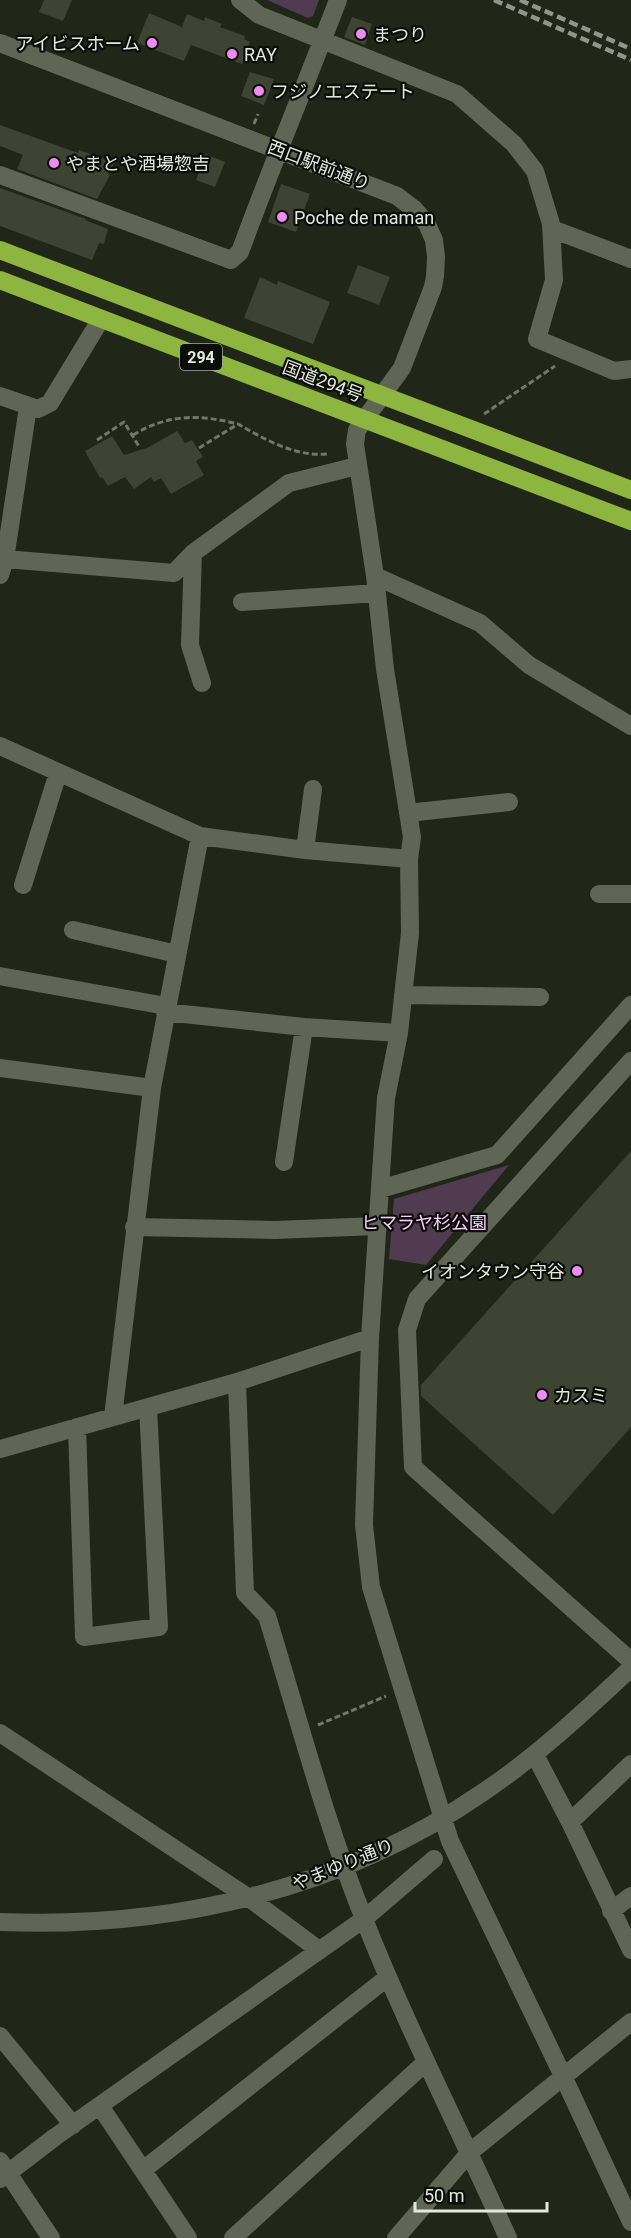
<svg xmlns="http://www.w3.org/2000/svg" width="631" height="2238" font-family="Roboto,'Noto Sans JP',sans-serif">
	<rect width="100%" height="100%" fill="#202618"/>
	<path fill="#503b51" d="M267 0H319L313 16 308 18Z
		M509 1165 426 1265 389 1259 394 1199Z"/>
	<path fill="#3d4434" d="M44 0H72L63 21 39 12Z
		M149 13 182 27 187 14 204 21 205 17 222 24 220 27 245 36 244 39 250 42 242 64 191 45 184 61 137 43Z
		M352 17 372 24 365 45 344 37Z
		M250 72 274 79 264 105 241 96Z
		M0 125 78 153 79 150 114 163 108 175H110L97 199 17 169 23 155 0 146Z
		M205 154 225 162 215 187 196 180Z
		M281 184 310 194 296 232 268 222Z
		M0 188 86 219 85 220 108 229 104 244 99 243 92 260 0 226Z
		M358 265 390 277 379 305 347 293Z
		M260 277 277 285 278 281 330 302 313 344 244 318Z
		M177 431 185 443 192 440 203 457 196 461 204 475 171 494 161 478 154 482 151 477 134 489 125 477 108 486 102 477 100 478 85 451 112 436 124 455 147 448Z
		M631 1151V1427L553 1515 421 1396V1385Z"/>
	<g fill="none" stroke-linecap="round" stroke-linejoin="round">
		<path stroke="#72776b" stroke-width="3" stroke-dasharray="6 3" stroke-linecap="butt" d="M254 124 258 114
			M484 414 555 366
			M133 435C168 414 199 414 238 424
			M97 440 124 422 140 448
			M199 448 238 424C264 439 295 457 327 454
			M318 1725 386 1696"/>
		<path stroke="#5f6655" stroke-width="18" d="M240 0 259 15 457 94 514 144 535 171 551 224 554 280 537 339 614 371 631 369
			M0 43 397 196 414 209 427 224 434 240 436 257 435 276 433 287 402 368 357 430 355 444 375 576 385 669 412 837 409 859 410 933 399 1033 386 1098 370 1338 364 1525 371 1587 450 1841 563 2076 631 2222
			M0 175 231 260 240 252C271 167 306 84 338 0
			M552 229 631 259
			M0 396 38 409 50 403 101 319
			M193 553 190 645 202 683
			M5 559 174 573 193 553 289 483 357 466
			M0 575 5 559 28 407
			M375 576 480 623 529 665 631 726
			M242 602 377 593
			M0 746 200 836 305 850 409 859
			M408 813 509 802
			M305 850 313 789
			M23 885 58 773
			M599 894H631
			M73 930 177 954
			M0 976 166 1006
			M403 995 540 997
			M165 1012 304 1027 399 1033
			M631 1061 417 1299 407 1330 413 1467 631 1661
			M0 1068 152 1088
			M284 1162 304 1027
			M380 1189 497 1155 631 1005
			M134 1227 275 1230 377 1226
			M237 1382 245 1593 267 1616C298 1717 325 1821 364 1919 407 2028 461 2132 508 2238
			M113 1417 152 1088 200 836
			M77 1427 84 1637 159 1627 148 1407
			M0 1449 237 1382 370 1338
			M0 1733 249 1898 319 1950
			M535 1755 570 1822 631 1950
			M570 1822 631 1764
			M611 1911 631 1896
			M0 1922C170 1929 341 1890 482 1793 536 1757 584 1712 631 1668
			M0 2036 73 2125
			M100 2106 188 2238
			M0 2161 51 2238
			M143 2170 388 1977
			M0 2179 55 2137 364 1919 434 1859
			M233 2238 426 2062
			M396 2238 470 2152 631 2022"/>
		<path stroke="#8db53f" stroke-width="18" d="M0 250 631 490
			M0 280 631 521"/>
		<path stroke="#91968b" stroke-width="4.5" stroke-dasharray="9 4.5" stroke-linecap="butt" d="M494 0 631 60
			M520 0 631 49"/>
	</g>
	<g fill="#ef8bf6" stroke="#0b0e08" stroke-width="2">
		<circle cx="361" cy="34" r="6"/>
		<circle cx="152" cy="43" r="6"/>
		<circle cx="232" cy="54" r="6"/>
		<circle cx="259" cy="91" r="6"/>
		<circle cx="54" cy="163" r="6"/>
		<circle cx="282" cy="217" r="6"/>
		<circle cx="577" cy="1271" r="6"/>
		<circle cx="542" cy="1395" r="6"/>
	</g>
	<g text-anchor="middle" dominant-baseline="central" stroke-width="4.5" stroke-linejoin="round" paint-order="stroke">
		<rect fill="#0b0e08" stroke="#a2a69e" stroke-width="1.5" x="180" y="344" width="42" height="26" rx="4.5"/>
		<g font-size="16" font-weight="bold" fill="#e3e7de">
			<text x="201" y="357">294</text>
		</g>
		<g font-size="18" fill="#e3e7de" stroke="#0b0e08" text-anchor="start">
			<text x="373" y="34">まつり</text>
			<text x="140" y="43" text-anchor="end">アイビスホーム</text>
			<text x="244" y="54">RAY</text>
			<text x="271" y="91">フジノエステート</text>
			<text x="66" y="163">やまとや酒場惣吉</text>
			<text x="294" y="217">Poche de maman</text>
			<text x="565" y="1271" text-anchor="end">イオンタウン守谷</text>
			<text x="554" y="1395">カスミ</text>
		</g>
		<g font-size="18" fill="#e3e7de" stroke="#0b0e08">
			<text transform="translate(319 165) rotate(21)">西口駅前通り</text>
			<text transform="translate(323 381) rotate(21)">国道294号</text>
			<text transform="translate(343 1864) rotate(-22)">やまゆり通り</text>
		</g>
		<g font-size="18" fill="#fcccfe" stroke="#0b0e08">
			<text x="424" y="1222">ヒマラヤ杉公園</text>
		</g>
	</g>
	<path d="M415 2202v9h132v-9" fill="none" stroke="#e3e7de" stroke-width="3"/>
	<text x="424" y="2202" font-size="18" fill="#e3e7de" stroke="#0b0e08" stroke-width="4.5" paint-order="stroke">50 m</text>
</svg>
